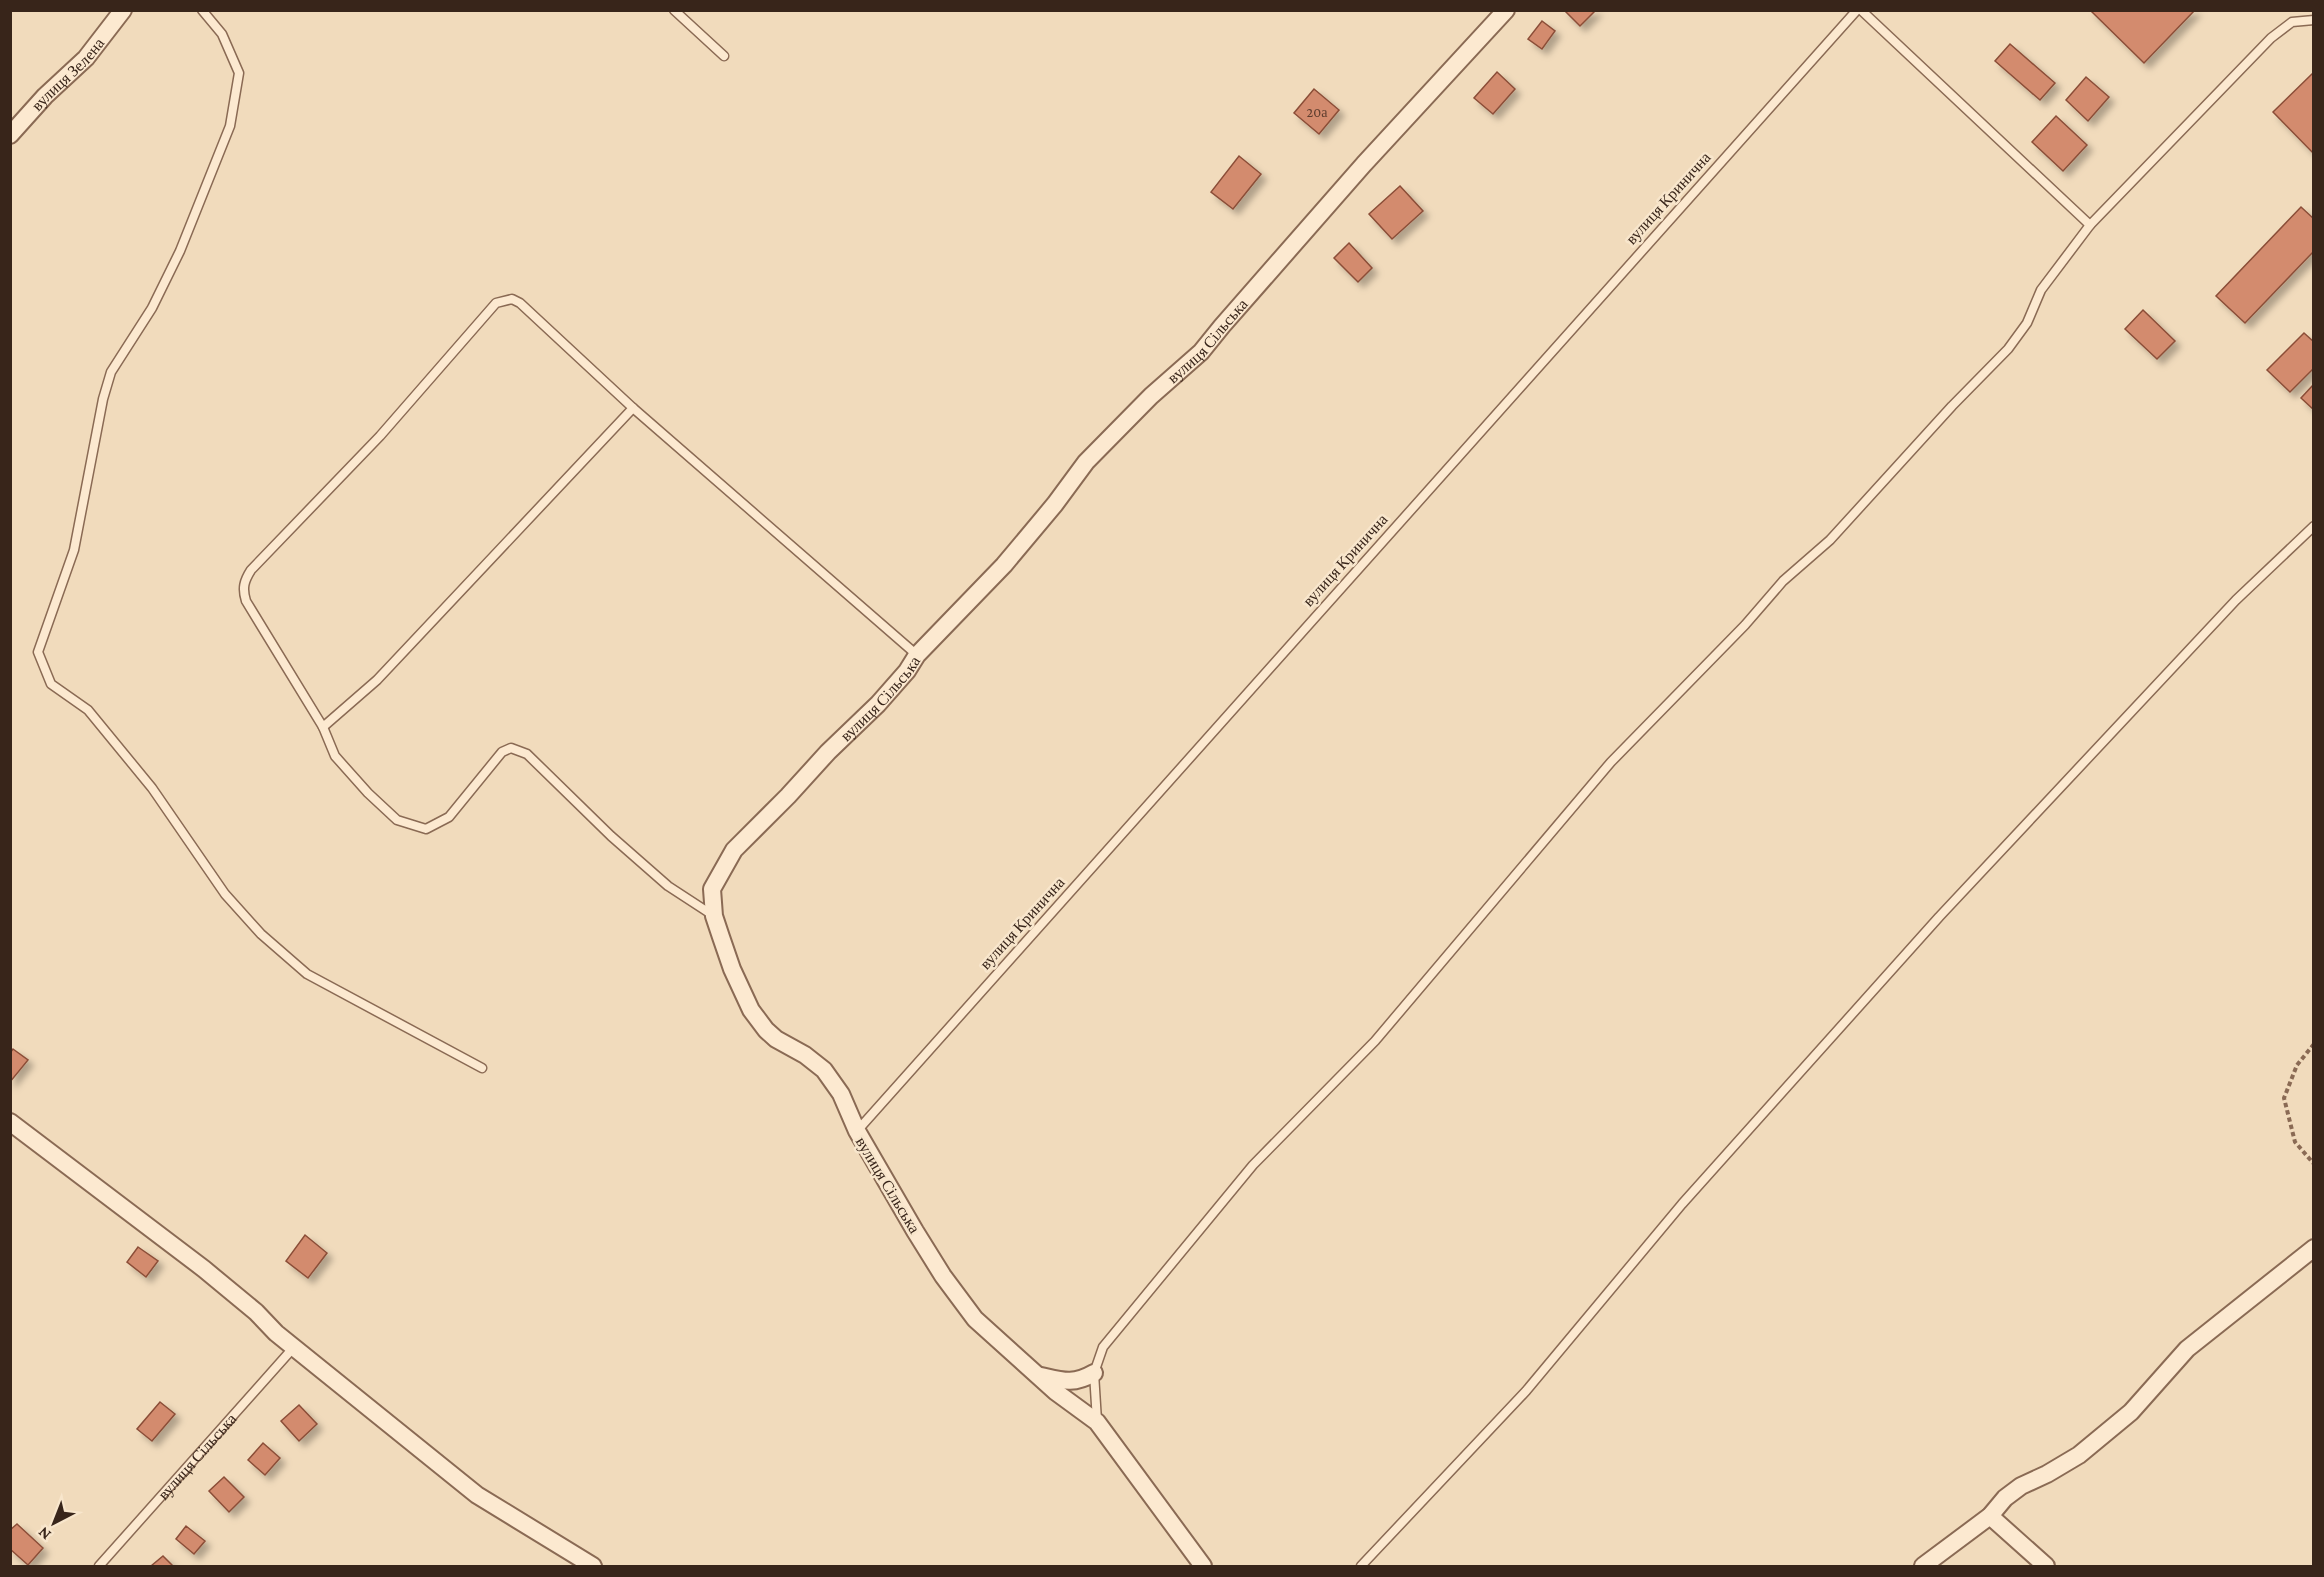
<svg xmlns="http://www.w3.org/2000/svg" width="2324" height="1577" font-family="'Crimson Pro',serif">
	<defs>
		<filter id="shadow"><feDropShadow dx="5.5" dy="5.5" stdDeviation="3" flood-color="#0004"/></filter>
	</defs>
	<rect width="100%" height="100%" fill="#f1dbbc"/>
	<path fill="#d38b6e" stroke="#8b4e38" stroke-width="1.5" filter="url(#shadow)" d="M1564 10H1596L1580 26Z
		M2090 10H2195L2144 63Z
		M1542 21 1555 31 1542 49 1528 39Z
		M2010 44 2055 83 2040 100 1995 61Z
		M1497 72 1515 89 1493 114 1474 98Z
		M2314 72V154L2273 112Z
		M2086 77 2109 97 2088 121 2066 100Z
		M1314 89 1339 110 1319 134 1294 113Z
		M2056 116 2087 145 2063 171 2032 142Z
		M1239 156 1261 174 1233 209 1211 192Z
		M1400 186 1423 211 1392 239 1369 214Z
		M2301 207 2314 219V251L2245 323 2216 296Z
		M1349 243 1372 268 1358 282 1334 258Z
		M2143 310 2175 341 2157 359 2125 329Z
		M2304 333 2314 342V368L2290 392 2267 370Z
		M2314 384V410L2301 398Z
		M13 1049 28 1060 10 1082V1053Z
		M305 1235 327 1253 308 1278 286 1261Z
		M138 1247 158 1261 146 1277 127 1262Z
		M160 1402 175 1414 152 1441 137 1429Z
		M299 1405 317 1424 299 1441 281 1421Z
		M263 1443 280 1458 265 1475 248 1460Z
		M224 1477 244 1497 229 1512 209 1491Z
		M17 1524 43 1548 28 1565 10 1549V1530Z
		M186 1526 205 1541 194 1554 176 1539Z
		M163 1556 173 1566H151Z"/>
	<g fill="none" stroke-linecap="round" stroke-linejoin="round">
		<defs>
			<g id="service">
				<path d="M202 10 222 34 239 73 230 126 180 251 152 308 111 372 103 399 74 550 38 652 51 684 88 710 152 788 225 894 261 934 307 974 482 1068"/>
				<path d="M674 10 724 56"/>
				<path d="M1861 10 2090 225"/>
				<path d="M323 727 377 680 633 408"/>
				<path d="M714 916 668 886 611 836 527 754 511 748 502 752 449 817 426 829 397 820 368 793 335 756 323 727 246 601C242 588 244 581 251 570L380 436 496 303 512 299 520 303 633 408 917 655"/>
				<path d="M857 1131 1857 10"/>
				<path d="M1097 1421 1094 1373 1103 1347 1253 1165 1375 1041 1611 762 1745 625 1783 581 1830 540 1952 406 2008 349 2027 323 2041 290 2090 225 2271 38 2292 22 2314 20"/>
				<path id="s1" d="M99 1566 294 1347"/>
				<path d="M1361 1566 1526 1391 1682 1204 1939 917 2236 600 2314 526"/>
			</g>
			<g id="minor">
				<path id="s2" d="M10 135 45 96 86 58 123 10"/>
				<path d="M10 1122 204 1269 256 1312 276 1333 477 1495 593 1566"/>
				<path d="M1041 1376C1063 1381 1073 1385 1094 1373"/>
				<path d="M1990 1516 2046 1566"/>
				<path id="s3" d="M1203 1566 1097 1422 1056 1392 975 1319 943 1276 915 1231 857 1131 841 1094 824 1070 805 1055 776 1039 766 1030 751 1010 732 969 721 937 714 916 712 889 734 850 788 796 828 752 878 704 907 671 917 655 1004 565 1055 504 1086 462 1151 396 1201 352 1222 326 1364 164 1506 10"/>
				<path d="M1923 1566 1990 1516 2005 1498 2021 1486 2047 1474 2079 1455 2131 1412 2187 1349 2314 1248"/>
			</g>
		</defs>
		<use href="#service" stroke="#8a6a54" stroke-width="11"/>
		<use href="#minor" stroke="#8a6a54" stroke-width="20"/>
		<path stroke="#8a6a54" stroke-width="4" stroke-dasharray="4.5 3" stroke-linecap="butt" d="M2314 1044 2297 1065 2284 1098 2295 1142 2314 1164"/>
		<use href="#service" stroke="#fce9d0" stroke-width="8"/>
		<use href="#minor" stroke="#fce9d0" stroke-width="16"/>
	</g>
	<g text-anchor="middle" dominant-baseline="central" stroke-width="5" stroke-linejoin="round" paint-order="stroke">
		<g font-size="14" fill="#5f3e2f">
			<text x="1317" y="112">20а</text>
		</g>
		<g font-size="16" fill="#38251a" stroke="#f8e6cc">
			<text stroke="none"><textPath href="#s2" startOffset="84">вулиця Зелена</textPath></text>
			<text transform="translate(1668 198) rotate(-48)">вулиця Кринична</text>
			<text stroke="none"><textPath href="#s3" startOffset="1596">вулиця Сільська</textPath></text>
			<text transform="translate(1345 560) rotate(-48)">вулиця Кринична</text>
			<text stroke="none"><textPath href="#s3" startOffset="1110">вулиця Сільська</textPath></text>
			<text transform="translate(1022 923) rotate(-48)">вулиця Кринична</text>
			<text transform="translate(888 1185) rotate(59)">вулиця Сільська</text>
			<text stroke="none"><textPath href="#s1" startOffset="147">вулиця Сільська</textPath></text>
		</g>
	</g>
	<rect width="2324" height="1577" fill="none" stroke="#38251a" stroke-width="24"/>
	<g transform="translate(54 1523) rotate(222)" stroke="#f8e6cc" stroke-width="4.5" paint-order="stroke">
	<path d="M0-4.5L10 22L0 15L-10 22Z" fill="#38251a"/>
	<text y="-9" font-size="16" font-weight="bold" text-anchor="middle" fill="#38251a">N</text>
	</g>
</svg>
